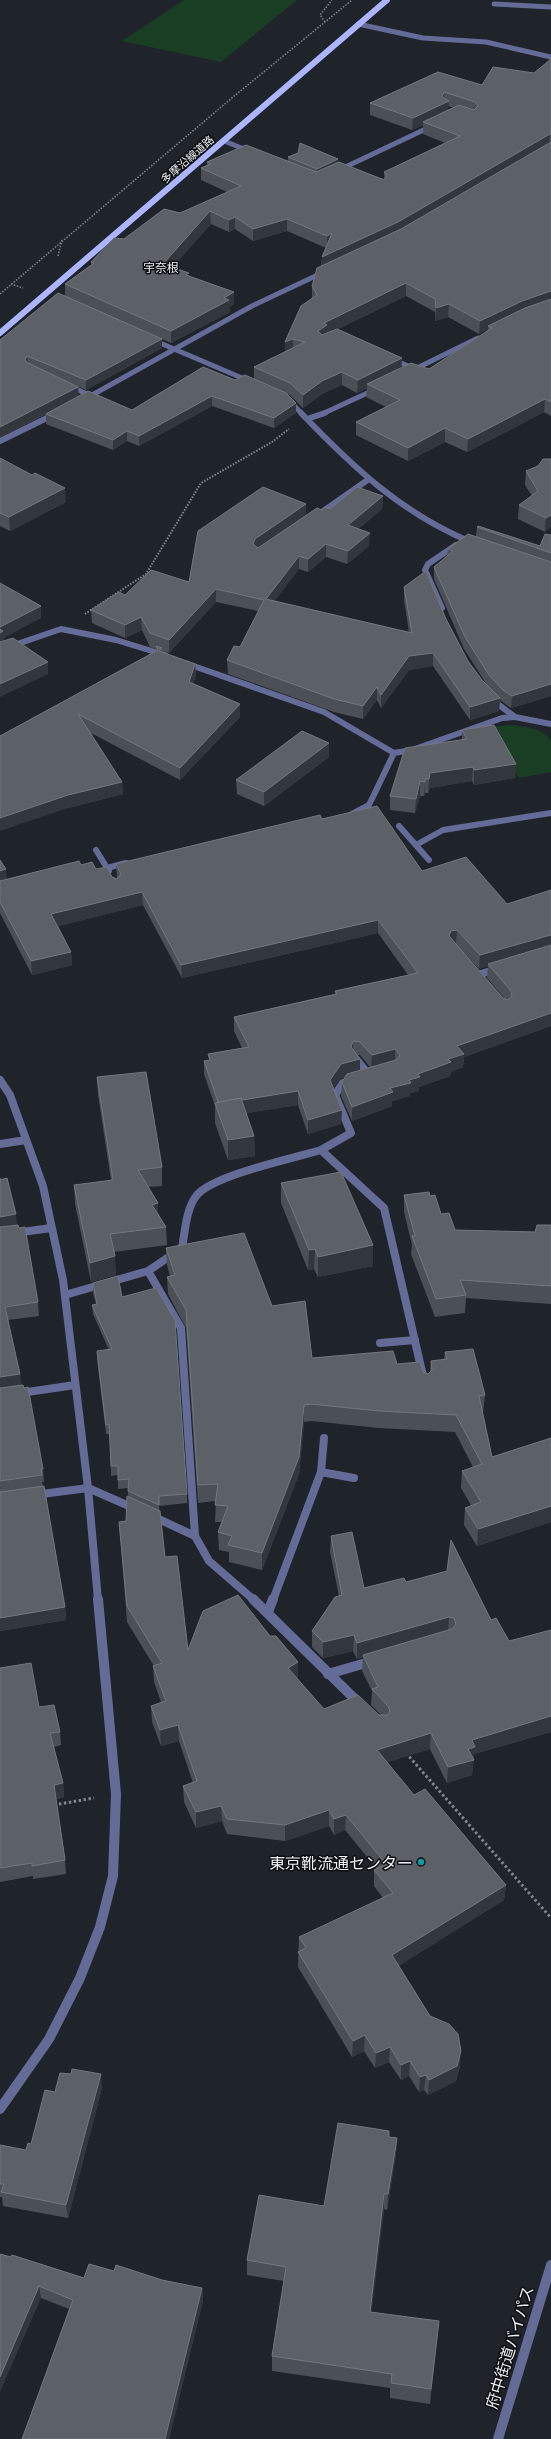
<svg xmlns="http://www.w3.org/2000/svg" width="551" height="2439" font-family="'Playfair Display','Noto Sans JP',serif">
	<rect width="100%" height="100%" fill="#1f242a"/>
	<path fill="#193e24" d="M184 0H297L221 62 122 41Z
		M511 725C525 727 544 728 551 741V772L519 778 490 727Z"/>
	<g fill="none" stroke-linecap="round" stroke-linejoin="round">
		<path stroke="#82868b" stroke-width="1.5" stroke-dasharray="1.5 1.5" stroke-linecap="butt" d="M325 22 320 15 332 0
			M58 256 62 240
			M11 284 23 288
			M0 294 233 97 352 0"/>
		<path stroke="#82868b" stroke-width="2" stroke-dasharray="1.5 1.5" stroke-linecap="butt" d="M85 614 146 574 201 483 272 442 289 429"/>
		<path stroke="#82868b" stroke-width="3" stroke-dasharray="2.5 2.5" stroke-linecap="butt" d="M406 1753 551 1918
			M54 1805 94 1798"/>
		<path stroke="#656b97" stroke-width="5" d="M494 4 551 7
			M224 141 249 151
			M339 170 432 126
			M392 359 415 369
			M70 386 91 396"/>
		<path stroke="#656b97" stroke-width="6" d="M319 514 369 479
			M0 650 61 629 116 640 165 655
			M185 663 324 712 394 753 412 750 502 718 515 717
			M352 814 369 805 394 753
			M399 826 429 860
			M416 845 443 830 551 813
			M96 850 109 871
			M107 868 126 863"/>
		<path stroke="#656b97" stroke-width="8" d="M477 975 498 969
			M356 1059 369 1075
			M321 1150 351 1133 335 1095 343 1083 350 1081
			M380 1343 415 1340
			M0 1396 75 1385
			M321 1472 354 1478
			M34 1495 88 1488
			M195 1536 209 1561 254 1600
			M273 1600 321 1472 324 1438"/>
		<path stroke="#656b97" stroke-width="10" d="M253 1599 361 1705
			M268 1612 273 1599
			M328 1674 373 1661"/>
		<path stroke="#656b97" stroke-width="5" d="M358 24 423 38 486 42 551 57
			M153 340 249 381
			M411 371 478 338
			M85 399 252 306 324 272
			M288 399 302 414
			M322 414 376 389"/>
		<path stroke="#656b97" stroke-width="6" d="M301 413C353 467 401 513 471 542
			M307 419 325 413
			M0 441 55 414
			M442 608 425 570 428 564 456 545
			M491 699 515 717 551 724"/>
		<path stroke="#656b97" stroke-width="8" d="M0 1080 10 1095 43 1186 63 1280 88 1488 98 1600
			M0 1144 26 1140
			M0 1235 51 1228
			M148 1271 182 1248C185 1232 186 1208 197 1195 214 1175 294 1158 321 1150L384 1208 424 1380
			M65 1295 148 1271 181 1328 195 1536 152 1516
			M88 1488 136 1509"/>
		<path stroke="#656b97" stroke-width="10" d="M0 2109 49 2039 80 1978 100 1927 113 1876 116 1794 98 1599"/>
		<path stroke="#656b97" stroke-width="10" d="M498 2439 551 2265"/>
		<path stroke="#acb5ff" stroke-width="6" d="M0 333 387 0"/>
	</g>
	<path fill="#4b5057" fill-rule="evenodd" d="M551 59V264L550 299 551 311V416L544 412 467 452 445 442 408 461 356 435V422L386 407 366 397 367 388 357 393 342 385 322 394 303 408 290 395 287 394 296 413 274 428 212 406 139 446 127 441 113 450 46 424V414L54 410 0 437V340L65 296V284L91 265V262L124 239 180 213 227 192 201 180V168L207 165V162L288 161V157L338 159V163L384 179V172L445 143 423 134V125L412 130 370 115V103L482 85 534 73ZM448 106 454 108 448 110ZM211 224 229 232 235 229 253 241 287 231 326 248 322 257 321 266 312 286V299L285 352 254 367V379L235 380 132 410 79 396 67 382 86 390 162 348V339L171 343 230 312 229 307 234 304 189 276 172 267ZM406 296 435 312V321L448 317 479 334 488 329V330L429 369 401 367 402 358 338 329Z
		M0 458 66 502 10 531 0 526Z
		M551 459 545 532 518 519 519 505 532 496 525 485 526 471 538 466Z
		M383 496 382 509 358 529 369 546 347 564 326 557 308 572 299 569 274 601 409 632 404 600V587L446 619 468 661 482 680 487 685 464 649 434 579V567L447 556 448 549 476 536 477 527 540 546 551 535V696L511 708 500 700 499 711 470 720 433 666 409 670 381 708 377 700 363 719 334 712 228 674 227 660 240 647 258 611 216 602 169 653 162 651V652L195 664 196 676 193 683 240 704V717L180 780 91 733 122 782 123 794 68 808 0 736 156 651V649L150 647 142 630 125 638 92 623 91 610 125 595 189 582 306 515 322 510 330 509Z
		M462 730 515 778 474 785 472 781 430 788 428 793H425L424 796H420L415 813 390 810V796L462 740Z
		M329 757 264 806 237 794 236 780Z
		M322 819 422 871 551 1026 464 1057 463 1067 451 1072 450 1076 419 1087V1091L410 1093V1096L392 1101V1106L352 1121 341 1096 342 1082 345 1077 341 1078 333 1089 342 1110 341 1124 308 1134 298 1105 246 1113 254 1136 255 1156 228 1160 215 1123V1106L204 1074V1061L209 1060 208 1054 242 1048 234 1031V1017L335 994V991L408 975 378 933 182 978 143 905 58 926 71 952 72 965 32 975 0 913V860L7 879 81 865 96 869 117 879 116 864ZM456 944 479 969 488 966 487 978 505 999 503 998ZM357 1055H360L370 1067 360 1070V1059Z
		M97 1077 162 1167V1186L148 1187 158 1203V1213L166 1227 167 1245 114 1252 116 1275 91 1282 75 1204 74 1185 111 1180 98 1095Z
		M0 1178 16 1214V1225L38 1302 39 1316 8 1320 21 1385 43 1469 44 1482H42L43 1486 65 1607 66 1620 0 1631Z
		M281 1183 373 1245V1266L318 1277 314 1269 308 1270 281 1203Z
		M404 1195 430 1196 441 1214 455 1230 535 1232 551 1225V1304L466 1298 465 1313 435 1317 411 1254 412 1245 404 1212Z
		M166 1248 272 1306 312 1358 397 1364 428 1374 430 1372 431 1361 444 1359 445 1352 485 1395 483 1413 492 1457 551 1438V1522L477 1546 464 1525 465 1508 471 1505 461 1488 462 1471 473 1467 455 1432 379 1428 311 1421 304 1422 299 1474 262 1570 229 1562V1552L219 1550 218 1532 222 1522H215L216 1501 198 1503 186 1328 168 1294 167 1277 170 1276 167 1265Z
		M93 1283 122 1297 187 1494V1503L159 1506 165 1557 188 1650 270 1636 298 1662 297 1679 324 1709 381 1715 371 1705 372 1691 362 1671 363 1657 357 1659 353 1651 323 1658 312 1647V1631L339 1596 330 1552 331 1536 364 1588 406 1582 491 1620 509 1641 551 1630V1732L474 1754 472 1775 447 1783 430 1749 387 1762 414 1795 506 1885 504 1900 398 1966 460 2066 456 2081 428 2095 424 2090 419 2092 409 2076 401 2080 389 2062 375 2068 364 2051 352 2057 298 1967 299 1937 383 1898 374 1886V1870L377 1869 345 1830 334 1835 329 1826 285 1841 227 1834 222 1821 196 1828 184 1802 183 1786 193 1783 179 1741 161 1746 152 1722 151 1706 161 1702 154 1682 153 1666H154L127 1622 119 1522 126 1521 128 1496V1488L118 1489V1475L111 1476 110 1434H106L97 1360V1351L109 1350 93 1314 92 1305 96 1304 93 1293Z
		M0 1668 39 1707 60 1732 61 1745 54 1747 63 1783 64 1797 56 1799 65 1860 66 1874 33 1879V1876L0 1882Z
		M102 2088 68 2218 3 2206 2 2197H0V2145L26 2150 31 2144 55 2092Z
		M389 2131V2137L397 2138 396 2154 387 2210 384 2209 371 2312 439 2321 430 2404 390 2398V2388L272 2371V2356L284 2281 247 2275V2260L324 2206Z
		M11 2257 84 2278 114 2271 162 2280 202 2288 203 2300 169 2439H22L69 2309 41 2298Z"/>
	<path fill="#32373e" d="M444 92V104L449 101 448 113 423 122V125L412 130 413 118 442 97Z
		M550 134 549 146 397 234 321 269 322 257Z
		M338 159V166L317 176V169Z
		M210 211 211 224 164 277 163 264Z
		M235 217V229L229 232V220Z
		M287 219V231L253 241V229Z
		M332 233 327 248V236Z
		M406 283V296L327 334 318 344V331L324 323Z
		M551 291 550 303 488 326V329L479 334 480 321 522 301Z
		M234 292V304L229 307 230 312 171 343V331Z
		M449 304 448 317 435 321 436 308Z
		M162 339V348L86 390V380Z
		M293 339V351L285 355V342Z
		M27 356 28 366 25 360Z
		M402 358 401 371 367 384V388L357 393 358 380Z
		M342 372V385L322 394 303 408V395L322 381Z
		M78 387 79 396 0 437V427Z
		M212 396V406L139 446V436Z
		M545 399 544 412 467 452 468 439Z
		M296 403V413L274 428V418Z
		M445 428V442L408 461V448Z
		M127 431V441L113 450V440Z
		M65 488 66 502 10 531 9 517Z
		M383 496 382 509 347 538 348 525Z
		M306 504V517L255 552 253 544 255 539Z
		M551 515V527L545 532 546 518Z
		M370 533 369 546 347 564 348 551Z
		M326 544V557L308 572V559Z
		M299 556V569L266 612V599Z
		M216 589V602L169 653V640Z
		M41 606V618L4 638V643L0 645V627Z
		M141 617 142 630 125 638V625Z
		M433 653V666L409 670 381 708V695L409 656Z
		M48 662V674L0 697V684Z
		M195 664 196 676 189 694V682Z
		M551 684V696L511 708 512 696Z
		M377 687V700L363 719V706Z
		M500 698 499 711 470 720V707Z
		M240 704V717L180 780V768Z
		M329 743V757L264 806V792Z
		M516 764 515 778 474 785V770Z
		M473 767 472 781 430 788 428 793 429 779 430 773Z
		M425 779V793L424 796 425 782Z
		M420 781V796L415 813 416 799Z
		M122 782 123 794 68 808 0 831V818L68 795Z
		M6 869 7 882 0 884V871Z
		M142 892 143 905 52 928 51 914Z
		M378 920V933L182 978 181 965Z
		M457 930 456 944 449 936 451 931Z
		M551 935V948L488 964V966L479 969 480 955Z
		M71 952 72 965 32 975 31 961Z
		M551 1013V1026L464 1057 463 1067 451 1072 450 1076 419 1087V1091L410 1093V1096L392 1101V1106L352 1121V1107L390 1088 409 1080 418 1074 448 1059 457 1046Z
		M353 1041V1055L351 1047Z
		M395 1049V1063L371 1069 372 1055Z
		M360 1059V1072L341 1078 330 1094V1080L341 1064Z
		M298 1091V1105L220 1117 219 1104Z
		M342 1110 341 1124 308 1134V1120Z
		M254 1136 255 1156 228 1160V1140Z
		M158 1203V1221L152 1205Z
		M16 1214 17 1227 0 1230V1217Z
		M373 1245V1266L318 1277V1257Z
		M315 1249 314 1269 308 1270 309 1250Z
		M115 1256 116 1275 91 1282 90 1263Z
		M20 1374 22 1387 0 1390V1377Z
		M304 1405V1422L299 1474 262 1570V1553Z
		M551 1506V1522L477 1546 478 1529Z
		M65 1607 66 1620 0 1631V1618Z
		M449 1617 448 1633 363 1655V1657L357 1659V1643Z
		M354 1635 353 1651 323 1658V1642Z
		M298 1662V1678L288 1684V1668Z
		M551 1716V1732L474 1754 472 1775 447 1783 448 1767 468 1749 472 1740Z
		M178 1725 179 1741 161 1746 160 1730Z
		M431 1733 430 1749 376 1766 377 1750Z
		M63 1783 64 1797 55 1799 54 1785Z
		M221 1806 222 1821 196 1828V1812Z
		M329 1810V1826L285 1841V1825Z
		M346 1815 345 1830 334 1835V1819Z
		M506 1885 504 1900 391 1971 392 1955Z
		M365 2035 364 2051 352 2057 353 2041Z
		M390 2047 389 2062 375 2068 376 2053Z
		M461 2051 460 2066 456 2081 428 2095 429 2080Z
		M410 2061 409 2076 401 2080V2065Z
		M101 2074 102 2088 68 2218 66 2205Z
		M426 2075 424 2090 419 2092 420 2077Z
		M397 2138 396 2154 387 2210 388 2194Z
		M384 2194V2209L370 2326V2312Z
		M39 2286 41 2298 0 2392V2377Z
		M202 2288 203 2300 169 2439H165Z
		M439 2321 437 2336 430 2404 431 2389Z"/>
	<path fill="#5c6168" stroke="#73777e" d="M551 59V134H550L398 222 322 257 332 233 327 236 287 219 253 229 235 217 229 220 210 211 163 264 189 273 186 275 234 292 224 298 229 300 171 331 65 284 94 263 91 262 114 238 124 239 164 209 180 213 241 186 201 168 211 164 207 162 246 145 316 172 339 162 384 180 387 176 384 172 460 136 423 122 459 105 474 110 478 106 475 102 444 92 442 97 449 101 413 118 370 103 438 72 482 85 493 67 534 73Z
		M551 142V291L522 301 480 321 449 304 436 308 435 299 406 283 324 323 327 325 318 331 322 335 337 329 402 358 358 380 342 372 322 381 303 395 290 383 254 367 305 342 293 339 285 342 301 306 317 295 312 286 317 268 401 229Z
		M300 143 338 159 317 169 288 157 298 153Z
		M58 293 162 339 86 380 27 356 25 360 28 363 78 387 0 427V340Z
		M551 299V402L545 399 468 439 445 428 408 448 356 422 400 400 367 384 411 363 429 369 492 328 488 326 525 308Z
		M203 367 235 380 245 375 286 393 296 403 274 418 212 396 139 436 127 431 113 440 46 414 88 391 132 410Z
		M0 458 32 475 35 473 65 488 9 517 0 513Z
		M543 459H551V515L546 518 519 505 538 491 526 471 538 466Z
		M263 487 306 504 255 539 253 544 258 548 317 508 322 510 325 507 330 509 357 487 383 496 348 525 370 533 348 551 326 544 308 559 299 556 266 599 412 633 404 587 426 571 446 619 468 661 482 680 500 698 470 707 433 653 409 656 381 695 377 687 363 706 334 699 227 660 234 646 240 647 264 600 216 589 169 640 150 633 141 617 125 625 91 610 119 592 125 595 151 570 189 582 198 531Z
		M478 526 540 546 545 534 551 535V553L477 527Z
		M468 534 551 562V684L512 696 503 690 489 675 465 637 434 567 453 551 448 549Z
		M0 583 41 606 0 627Z
		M0 629 3 631 0 633Z
		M13 638 48 662 0 684V642Z
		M156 646 162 648 159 651 195 664 189 682 240 704 180 768 78 714 122 782 68 795 0 818V736L158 650Z
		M494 725 516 764 474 770 473 767 430 773 429 779H425V782L420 781 416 799 390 796 405 748 467 739 462 730Z
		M302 731 329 743 264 792 236 780Z
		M377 806 422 871 466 857 507 904 551 890V935L480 955 457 930 451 931 449 936 503 998 508 1000 512 996 511 991 488 964 551 945V1013L457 1046 464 1054 448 1059 451 1062 418 1074 420 1077 409 1080 411 1083 390 1088 393 1092 352 1107 342 1082 347 1074 396 1060 400 1055 395 1049 372 1055 360 1042 353 1041 351 1047 360 1059 341 1064 330 1080 342 1110 308 1120 298 1091 242 1100 241 1098 218 1102 204 1061 210 1060 208 1054 249 1047 234 1017 337 994 335 991 418 973 378 920 181 965 142 892 51 914 71 952 31 961 0 902V881L79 861 81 865 92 862 96 869 107 867 112 877 117 879 121 874 116 864 320 815 322 819Z
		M0 860 6 869 0 871Z
		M146 1072 162 1167 138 1170 158 1203 152 1205 166 1227 110 1234 115 1256 90 1263 74 1185 113 1180 97 1077Z
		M241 1098 254 1136 228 1140 215 1103Z
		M341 1172 373 1245 318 1257 315 1249 309 1250 281 1183Z
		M0 1178V1180L7 1178 16 1214 0 1217Z
		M429 1192 430 1196 435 1195 441 1214 449 1213 455 1230 535 1232 537 1225H551V1286L460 1280 466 1295 436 1299 412 1236H415L404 1195Z
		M18 1225 19 1228 25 1227 38 1302 5 1307 20 1374 0 1377V1227Z
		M244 1233 272 1306 305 1301 312 1358 393 1351 397 1364 420 1362 423 1372 428 1374 432 1370 431 1361 447 1359 445 1352 473 1349 485 1395 479 1396 492 1457 551 1438V1506L478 1529 465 1508 481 1502 462 1471 482 1464 456 1415 379 1411 311 1404 304 1405 299 1457 262 1553 228 1545 232 1536 218 1532 228 1506 215 1505 218 1484 198 1485 186 1310 167 1277 175 1275 166 1248Z
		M118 1276 122 1297 156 1288 175 1320 187 1494 159 1496V1505L128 1491 129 1479 118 1480V1466H111L109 1424 106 1425 97 1351 112 1349 92 1305 97 1304 93 1283Z
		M23 1385 24 1388 28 1387 43 1469H41L42 1475 0 1481V1388Z
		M44 1486 65 1607 0 1618V1492Z
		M127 1496 160 1511 165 1557 177 1556 188 1650 203 1611 238 1595 270 1636H276L298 1662 288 1668 324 1709 358 1695 379 1715H388L390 1711 388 1706 372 1689 378 1687 363 1655 452 1629 456 1624 454 1618 449 1617 357 1643 354 1635 323 1642 312 1631 335 1597 342 1595 331 1536 352 1532 364 1588 404 1578 406 1582 447 1571 451 1540 491 1620 496 1618 509 1641 551 1630V1716L472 1740 475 1747 468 1749 474 1760 448 1767 431 1733 377 1750 414 1795 425 1789 506 1885 392 1955 430 2016 449 2024 458 2034 461 2051 457 2066 429 2080 426 2075 420 2077 410 2061 401 2065 390 2047 376 2053 365 2035 353 2041 298 1952 306 1948 299 1937 393 1893 374 1870 386 1864 346 1815 334 1819 329 1810 285 1825 227 1819 221 1806 196 1812 183 1786 197 1781 178 1725 160 1730 151 1706 166 1701 153 1666 162 1663 127 1606 119 1522 126 1521Z
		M31 1663 39 1707 54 1705 60 1732 50 1733 63 1783 54 1785 65 1860 32 1866V1863L0 1868V1668Z
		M72 2069 101 2074 66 2205 1 2192 4 2184H0V2145L26 2150 28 2143 31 2144 45 2090 55 2092 60 2073 71 2074Z
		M338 2123 389 2131V2137L397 2138 388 2194H384L370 2312 439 2321 431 2389 391 2383 392 2374 272 2356 286 2267 247 2260 259 2195 324 2206Z
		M0 2254 11 2257 12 2255 84 2278 89 2264 114 2271 116 2265 162 2280 202 2288 165 2439H22L73 2300 39 2286 0 2377Z"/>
	<circle fill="#0f9aa8" stroke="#0b0d0f" stroke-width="1.5" cx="421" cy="1862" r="4"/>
	<g text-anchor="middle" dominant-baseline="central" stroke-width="3" stroke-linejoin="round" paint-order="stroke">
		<g font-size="11" fill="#eceff4" stroke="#0b0d0f">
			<text transform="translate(187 159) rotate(-41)">多摩沿線道路</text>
		</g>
		<g font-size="12" fill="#eceff4" stroke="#0b0d0f">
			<text x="161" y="267">宇奈根</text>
		</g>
		<g font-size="16" fill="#eceff4" stroke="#0b0d0f" text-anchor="end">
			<text x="413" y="1862">東京靴流通センター</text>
		</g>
		<g font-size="16" fill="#eceff4" stroke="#0b0d0f">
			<text transform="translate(509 2347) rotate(-73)">府中街道バイパス</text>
		</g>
	</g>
</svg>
